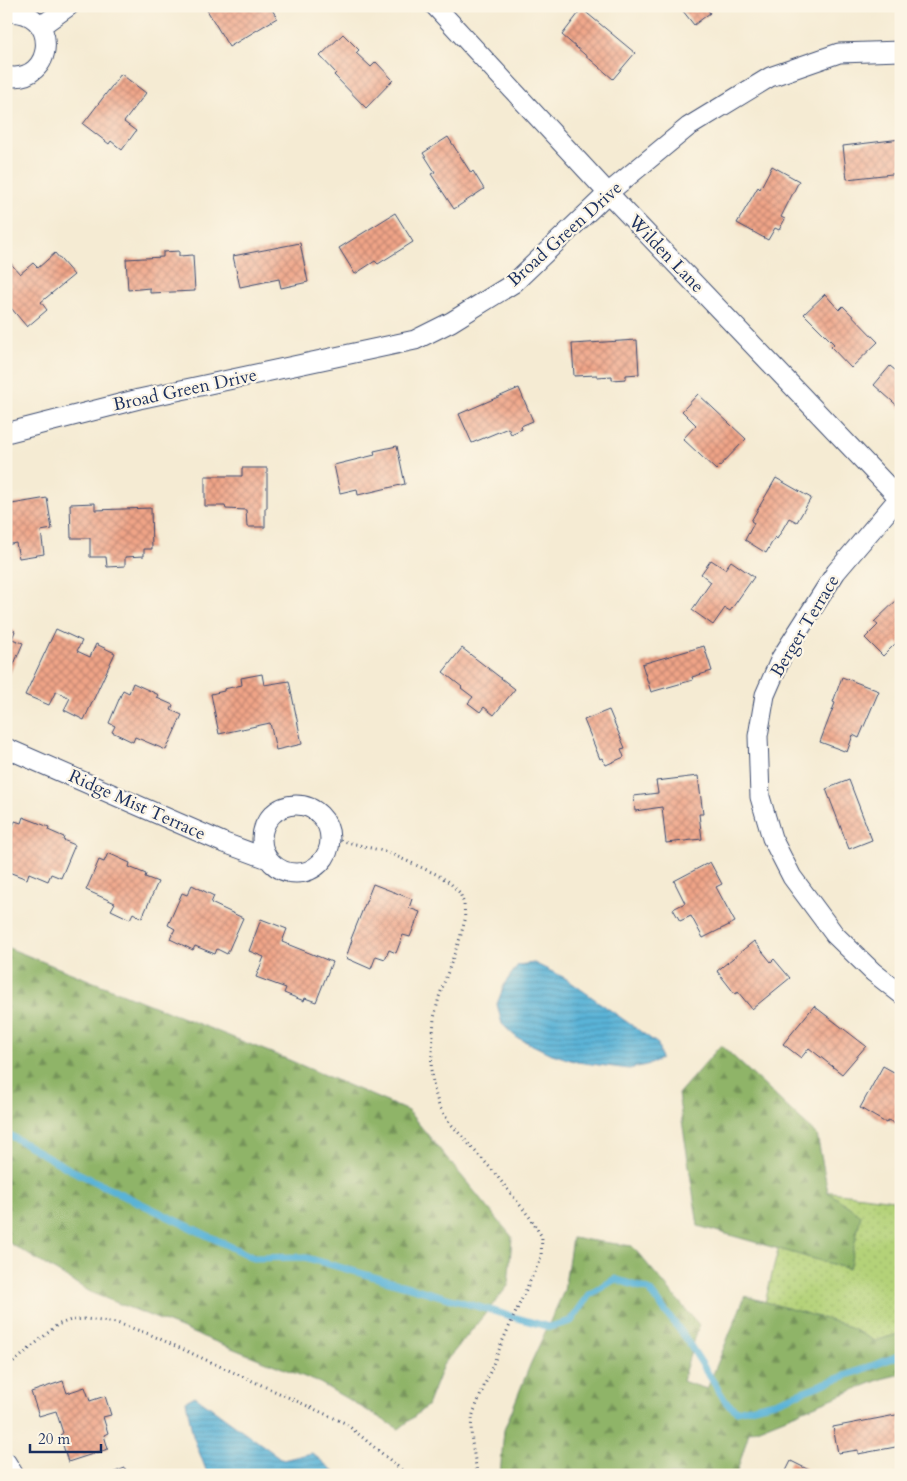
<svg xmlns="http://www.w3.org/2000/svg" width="907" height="1481" font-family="Cardo,serif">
	<defs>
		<pattern id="grass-dots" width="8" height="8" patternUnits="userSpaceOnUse" patternTransform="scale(1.25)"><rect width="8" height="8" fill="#b4d278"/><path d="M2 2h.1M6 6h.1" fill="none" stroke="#9ab56a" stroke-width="1.8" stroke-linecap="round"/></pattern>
		<pattern id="forest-firs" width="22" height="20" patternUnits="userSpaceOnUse" patternTransform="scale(1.25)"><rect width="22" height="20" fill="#8fb468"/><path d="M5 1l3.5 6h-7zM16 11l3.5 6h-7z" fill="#749359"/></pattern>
		<pattern id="water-rules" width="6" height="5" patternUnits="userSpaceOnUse" patternTransform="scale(1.25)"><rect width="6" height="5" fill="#5ab3d7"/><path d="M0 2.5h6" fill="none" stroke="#4a92b2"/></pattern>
		<pattern id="building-cross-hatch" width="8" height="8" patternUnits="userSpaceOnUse" patternTransform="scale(1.25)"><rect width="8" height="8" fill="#f0a487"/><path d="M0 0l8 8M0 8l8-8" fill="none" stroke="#c28672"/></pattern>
	</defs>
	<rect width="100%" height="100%" fill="#fcf5e5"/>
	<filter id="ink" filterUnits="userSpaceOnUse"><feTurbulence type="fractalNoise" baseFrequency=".02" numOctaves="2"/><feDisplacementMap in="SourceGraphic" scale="10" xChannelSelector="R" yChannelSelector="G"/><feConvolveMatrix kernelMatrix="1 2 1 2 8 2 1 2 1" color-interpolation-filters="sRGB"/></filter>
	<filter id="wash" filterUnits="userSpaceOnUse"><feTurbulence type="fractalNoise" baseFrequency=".0096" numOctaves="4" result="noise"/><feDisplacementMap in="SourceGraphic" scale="20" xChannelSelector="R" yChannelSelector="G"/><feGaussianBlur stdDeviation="1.12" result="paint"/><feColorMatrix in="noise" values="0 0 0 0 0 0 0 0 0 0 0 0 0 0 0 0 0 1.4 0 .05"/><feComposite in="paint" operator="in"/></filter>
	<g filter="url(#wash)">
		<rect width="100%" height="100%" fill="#f5ebd3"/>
		<path fill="url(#grass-dots)" stroke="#68806b" d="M808 1189 901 1201V1354L739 1407 783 1230Z"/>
		<path fill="url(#forest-firs)" stroke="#557263" d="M6 947 289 1060 408 1111 512 1237 508 1286 443 1365 427 1406 399 1429 320 1383 92 1293 6 1241Z
			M721 1045 817 1135 828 1192 861 1215 849 1269 698 1226 678 1094Z
			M572 1238 632 1246 699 1325 682 1381 707 1389 745 1296 843 1324 875 1341 901 1333V1374L881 1379 749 1432 736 1475H500L504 1430 530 1365 564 1291Z"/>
		<path fill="url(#water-rules)" stroke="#3a719a" d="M534 963 565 978 658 1044 661 1059 650 1064 629 1069 577 1062 549 1053 516 1037 502 1024 497 1004 505 983 518 965Z
			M195 1396 283 1460 312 1453 338 1475H208L193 1436 186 1401Z"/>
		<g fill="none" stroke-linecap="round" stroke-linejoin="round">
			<path stroke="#5ab3d7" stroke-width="7" d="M6 1133 69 1169 254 1258 304 1257 549 1327 571 1321 589 1295 615 1279 649 1290 683 1334 726 1402 737 1411 775 1402 901 1355"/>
		</g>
		<g id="blocks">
			<path fill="url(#building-cross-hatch)" d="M213 6H270L277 18 229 47 207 10Z
				M679 6H705L710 13 694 25Z
				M582 9 635 53 613 79 562 35Z
				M343 34 359 50 356 53 371 67 376 62 393 80 366 108 334 75 336 73 320 56Z
				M121 74 146 93 124 122 136 131 122 150 111 141 109 144 83 124Z
				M448 137 471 173 473 171 484 189 454 209 431 174 435 172 423 153Z
				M901 139V173L847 179 843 146Z
				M772 166 799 181 781 217 785 219 779 230 775 228 768 240 737 223 758 187 760 189Z
				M395 213 413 242 378 264 375 261 355 274 339 248Z
				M300 243 308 282 281 288 279 279 240 287 233 256Z
				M179 251V256L193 255 195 291 150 293V288L128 290 126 259 163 257V252Z
				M55 253 74 275 41 302 47 310 27 327 6 302V258L20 274 33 263 38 268Z
				M825 294 839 310 843 306 878 342 851 368 831 347 834 344 804 314Z
				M637 340 639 374 626 375V379L612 380V376L597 377V375L574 376 572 344Z
				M890 366 901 375V409L874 385Z
				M519 388 533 421 521 426 522 429 511 434 508 428 472 443 459 414Z
				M698 394 746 439 716 470 683 439 696 425 682 411Z
				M397 446 405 484 358 495 357 489 340 493 334 465 375 455 374 451Z
				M242 468H267V508H265V527H247L246 510 226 509 225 506H205V476H242Z
				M776 478 811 498 797 522 789 518 777 539 775 537 766 553 745 540 754 523 751 521Z
				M47 498 52 529 41 531 44 554 19 558 16 543 6 545V505Z
				M95 503V510L151 508 152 549H144V556L125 557V566L107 567 106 557H90V538H71L70 504Z
				M711 560 725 569 731 561 754 577 730 611 725 608 713 625 692 610 711 582 701 574Z
				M901 596V647L897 642 883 656 865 638 878 625 874 622Z
				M6 627 15 631 12 639 23 643 6 683Z
				M56 629 82 641 77 651 90 657 96 644 115 653 84 720 64 710 70 698 56 691 49 705 25 695Z
				M704 646 712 671 692 677 693 680 651 692 642 664Z
				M462 648 515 689 494 715 484 707 480 712 468 703 473 697 461 688 462 687 443 672Z
				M262 674 264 685 289 681 302 744 276 750 270 723 219 734 211 694 224 691V689L242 685 241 678Z
				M842 677 879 691 859 738 853 735 847 752 820 742 835 703 833 702Z
				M133 683 159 695 157 698 173 705 171 710 182 715 166 750 135 737 133 742 112 732 115 726 109 723 123 690 129 693Z
				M609 710 625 748 621 749 624 757 606 765 602 758 600 759 584 720Z
				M698 776 703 814H699L702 839 666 843 662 807 635 811 634 796 658 793 656 781Z
				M849 780 872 840 849 849 826 789Z
				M23 817 49 827 48 830 64 837 63 840 75 845 61 878 51 874 48 881 29 873 27 879 6 871 11 857 6 856V843L15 821 21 823Z
				M108 853 130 863 129 867 146 874 145 877 158 882 142 918 133 913 130 919 111 910 115 903 86 890 99 860 104 862Z
				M710 862 722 884 716 887 735 922 703 938 691 916 680 921 673 909 685 903 674 881Z
				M373 884 412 899 409 908 420 912 410 937 403 935 396 953 389 950 385 959 376 956 371 969 346 958 352 940 351 939Z
				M192 885 214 896 211 903 243 918 227 954 217 949 215 954 195 946 193 950 170 939 175 929 168 925 182 893 187 895Z
				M261 919 287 929 282 942 332 962 316 1002 305 998 304 1001 284 993 286 988 256 977 264 957 249 951Z
				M754 941 771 962 774 959 790 978 752 1009 738 992 735 994 717 971Z
				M814 1006 866 1046 842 1074 809 1048 801 1058 783 1044Z
				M883 1066 901 1076V1127L888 1120 886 1123 860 1108Z
				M63 1381 67 1393 85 1387 90 1401 105 1396 111 1415 103 1417 108 1433 104 1435 108 1449 68 1462 60 1435 63 1433 56 1411 39 1416 31 1392Z
				M901 1414V1446L858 1454V1450L838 1453 833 1427Z
				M791 1461 819 1475H784Z
				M125 1468 127 1475H107Z"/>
		</g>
	</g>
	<g filter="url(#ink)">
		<use href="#blocks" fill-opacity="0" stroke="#3c4b70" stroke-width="1"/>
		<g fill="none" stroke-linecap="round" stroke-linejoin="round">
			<defs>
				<path id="minor" d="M435 6 608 193 901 500
					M6 13C61 6 56 86 6 76
					M41 26 69 6
					M6 433 139 399 415 340 451 322 514 283 608 193 688 127 770 77 839 53 901 51
					M899 498 836 572 781 658 765 695 758 736 760 797 772 838 792 877 835 935 873 972 901 994
					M6 748 222 842 268 859
					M262 839a34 34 0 1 1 68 0a34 34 0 1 1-68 0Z
					M6 1462 14 1475"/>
			</defs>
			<use href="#minor" stroke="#3c4b70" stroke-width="21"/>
			<path stroke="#3c4b70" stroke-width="3" stroke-dasharray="1 4" stroke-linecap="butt" d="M331 838 387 852 438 875 449 882 460 893 464 904 465 920 460 938 439 997 434 1018 431 1070 434 1089 439 1106 449 1122 493 1171 531 1219 542 1237 541 1257 503 1340 474 1411C467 1433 475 1452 477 1475
				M6 1369 57 1325 71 1320 86 1319 117 1323 149 1334 345 1423 408 1475"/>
			<use href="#minor" stroke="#fff" stroke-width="19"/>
		</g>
	</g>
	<g text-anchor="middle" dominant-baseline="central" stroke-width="4.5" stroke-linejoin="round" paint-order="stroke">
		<g font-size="18" fill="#1b2f5e" stroke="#fcf5e5">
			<text transform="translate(565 234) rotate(-42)">Broad Green Drive</text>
			<text transform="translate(666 254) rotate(46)">Wilden Lane</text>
			<text transform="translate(185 390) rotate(-12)">Broad Green Drive</text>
			<text transform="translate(805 626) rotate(-59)">Berger Terrace</text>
			<text transform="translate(137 805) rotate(24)">Ridge Mist Terrace</text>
		</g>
	</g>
	<rect width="907" height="1481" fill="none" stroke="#fcf5e5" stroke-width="25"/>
	<path d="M30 1444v8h71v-8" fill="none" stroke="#1b2f5e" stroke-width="2.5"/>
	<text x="38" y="1444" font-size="15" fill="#1b2f5e" stroke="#fcf5e5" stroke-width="4" paint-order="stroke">20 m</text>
</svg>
